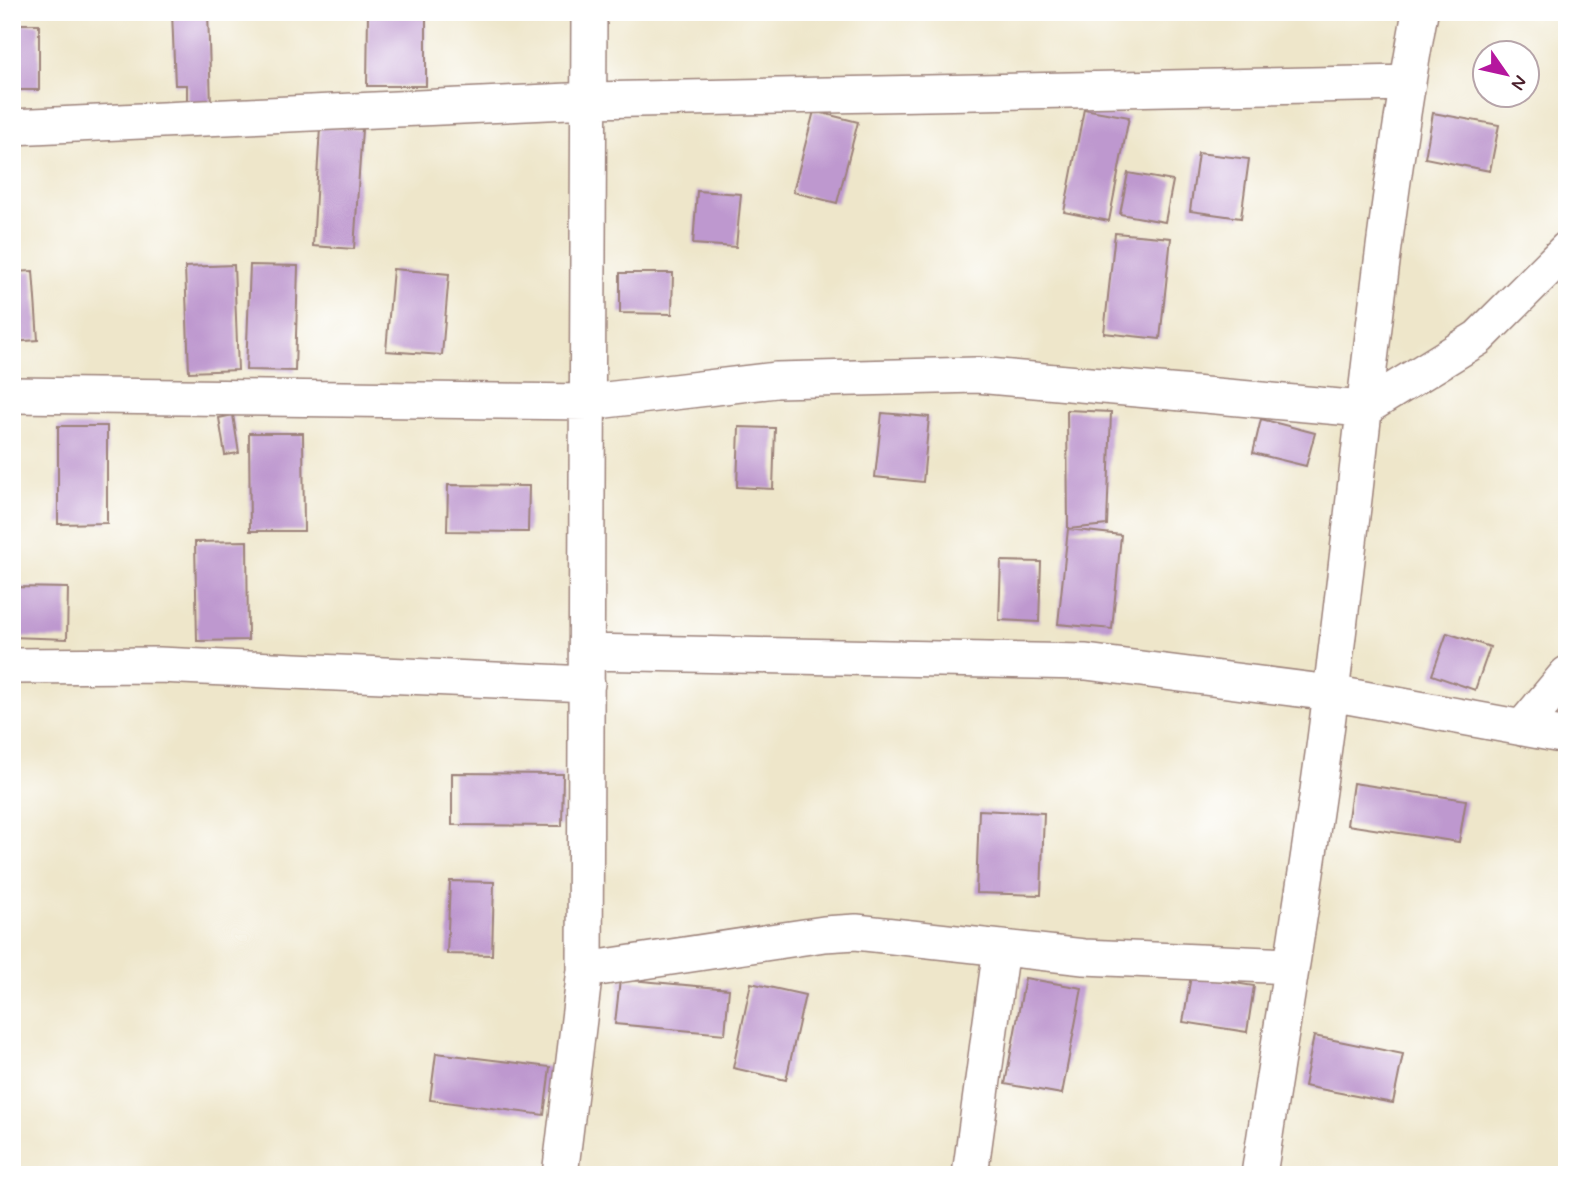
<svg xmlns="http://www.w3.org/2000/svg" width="1579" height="1187" font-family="Mynerve,sans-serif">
	<rect width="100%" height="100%" fill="#fff"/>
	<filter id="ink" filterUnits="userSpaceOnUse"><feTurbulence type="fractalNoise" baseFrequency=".0143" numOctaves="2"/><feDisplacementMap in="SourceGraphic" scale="14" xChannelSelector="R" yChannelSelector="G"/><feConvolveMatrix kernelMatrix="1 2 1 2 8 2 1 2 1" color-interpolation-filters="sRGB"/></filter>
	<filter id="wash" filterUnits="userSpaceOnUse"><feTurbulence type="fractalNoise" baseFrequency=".00686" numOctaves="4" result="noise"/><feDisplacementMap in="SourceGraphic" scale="28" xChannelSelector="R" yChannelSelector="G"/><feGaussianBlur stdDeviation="1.57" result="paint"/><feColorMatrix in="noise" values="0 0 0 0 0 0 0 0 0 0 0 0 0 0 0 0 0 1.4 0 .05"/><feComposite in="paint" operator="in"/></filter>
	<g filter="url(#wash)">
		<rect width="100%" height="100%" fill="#eee6ca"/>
		<g id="blocks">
			<path fill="#be98cf" d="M172 12H208L211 104 187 106V85H175Z
				M368 12H426V86H367Z
				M12 24H39V90H12Z
				M1084 109 1129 117 1109 221 1064 212Z
				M814 111 858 122 837 203 793 192Z
				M1433 113 1499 125 1490 171 1425 158Z
				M320 127 362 129 354 249 313 246Z
				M1198 153 1249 159 1241 218 1190 211Z
				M1128 173 1173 181 1165 222 1120 214Z
				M697 191 741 194 736 247 693 244Z
				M1115 233 1171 238 1160 339 1104 333Z
				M234 265 238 370 189 372 185 267Z
				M250 265 298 266 295 371 246 370Z
				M393 269 449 274 442 355 386 351Z
				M33 271 38 340 12 342V272Z
				M620 273H673L672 314 620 313Z
				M1067 410 1111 412 1107 525 1068 529Z
				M882 413 929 417 923 482 875 477Z
				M233 415 239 453 225 455 219 418Z
				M1261 419 1315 433 1306 466 1253 453Z
				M58 426H107V523L58 524Z
				M739 427 775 428 773 489 737 487Z
				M249 433H303L304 531H250Z
				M448 485 529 486 528 532 447 531Z
				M1068 529 1121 535 1112 629 1058 624Z
				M247 541 248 640 197 641 195 542Z
				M1001 561 1041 562 1039 622 999 620Z
				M12 587 68 588 67 639 12 637Z
				M1447 633 1490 647 1475 690 1432 675Z
				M452 773 563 774 562 826 452 825Z
				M1353 783 1466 800 1459 842 1347 825Z
				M979 810 1044 813 1041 895 976 893Z
				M450 881 494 882 492 955 447 954Z
				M1191 976 1254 986 1247 1032 1183 1022Z
				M1025 978 1082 988 1062 1094 1005 1084Z
				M620 979 729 989 725 1034 615 1024Z
				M751 983 805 995 786 1080 733 1068Z
				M1314 1036 1403 1054 1393 1103 1304 1086Z
				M436 1053 550 1067 544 1115 430 1100Z"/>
		</g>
	</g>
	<g filter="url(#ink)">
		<use href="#blocks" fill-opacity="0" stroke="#9c827a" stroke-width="2"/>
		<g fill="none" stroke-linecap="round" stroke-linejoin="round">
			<defs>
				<path id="minor" d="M12 127 590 100 1407 83
					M12 395 589 402 776 380 977 375 1363 409 1478 338 1567 249
					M587 652 1086 662 1331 693 1567 736
					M12 666 159 665 587 684
					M1522 728 1567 674
					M585 970 824 934 856 932 1084 957 1290 966
					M560 1175 585 970 589 12
					M970 1175 1001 948
					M1259 1175C1282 1019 1310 864 1329 708 1359 476 1378 243 1420 12"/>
			</defs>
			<use href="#minor" stroke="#9c827a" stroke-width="38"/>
			<use href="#minor" stroke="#fff" stroke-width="35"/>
		</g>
	</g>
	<rect width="1579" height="1187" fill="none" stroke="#fff" stroke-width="42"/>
	<g transform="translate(1506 74) rotate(124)"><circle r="33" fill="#ffffff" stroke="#b7a5aa" stroke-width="2"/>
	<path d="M0-5L12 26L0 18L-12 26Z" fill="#b5179e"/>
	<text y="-10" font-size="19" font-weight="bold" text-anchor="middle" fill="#4a1f2b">N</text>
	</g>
</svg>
